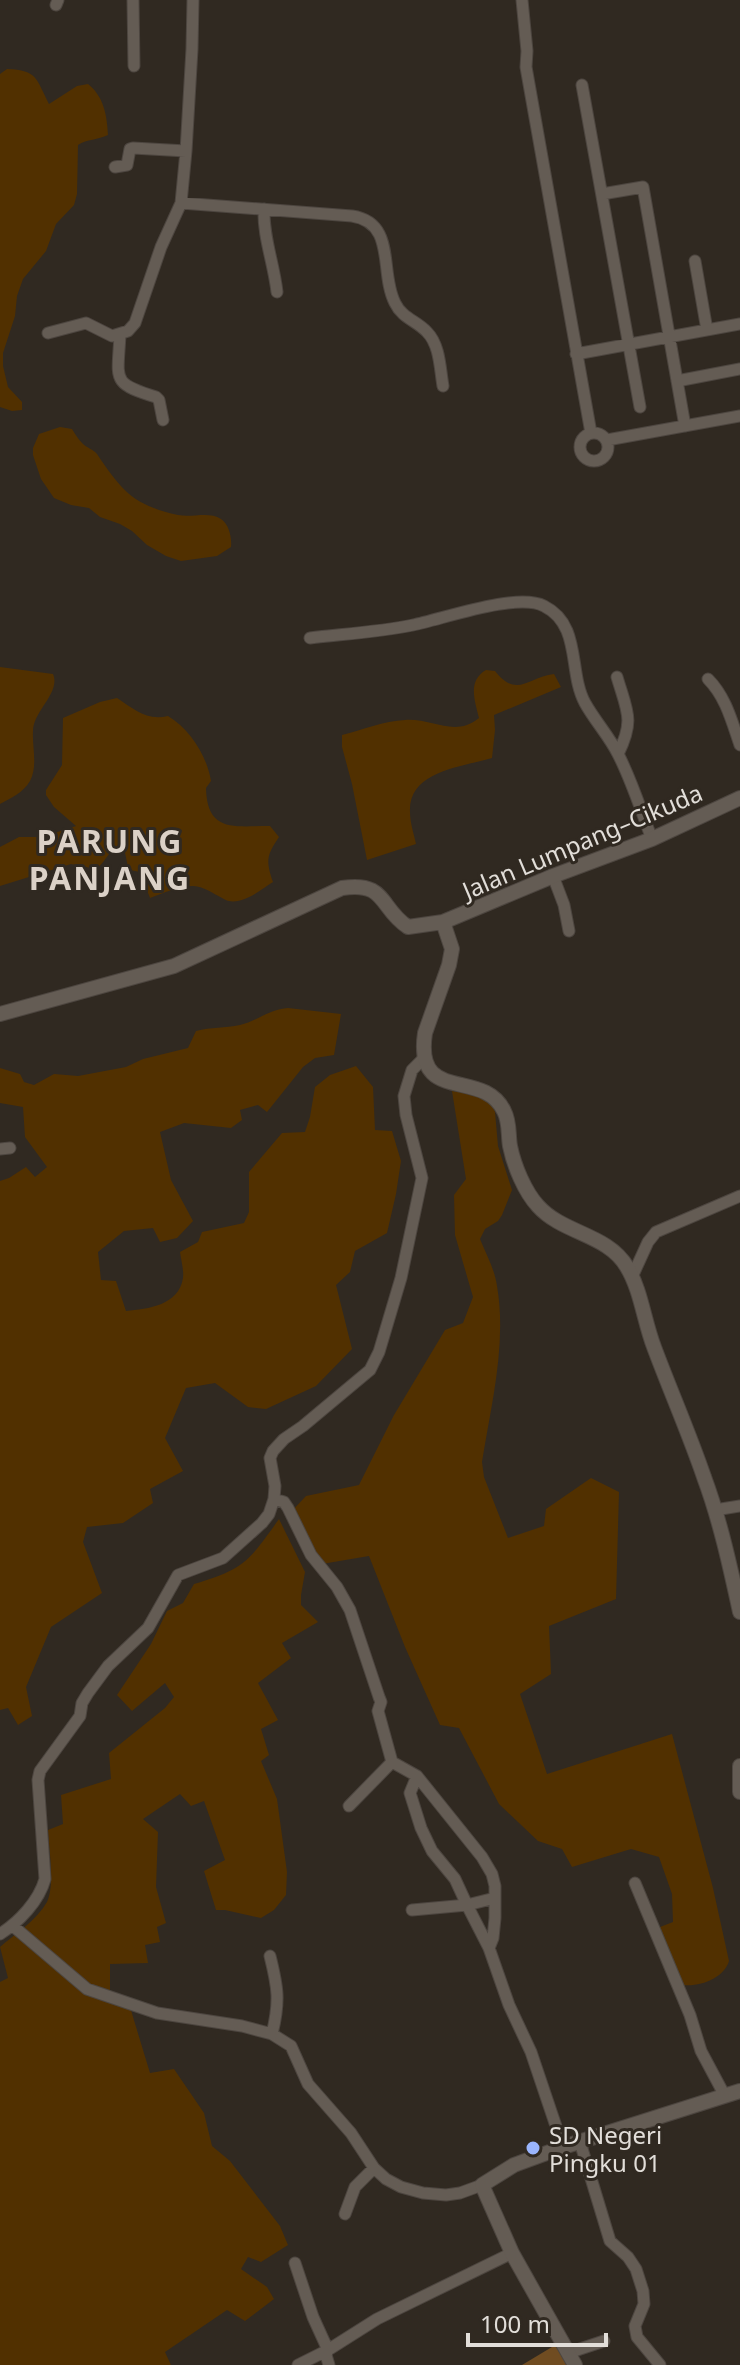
<svg xmlns="http://www.w3.org/2000/svg" width="740" height="2365" font-family="'Noto Sans',sans-serif">
	<rect width="100%" height="100%" fill="#302921"/>
	<path fill="#513000" d="M7 69C38 70 36 79 49 104L77 86 88 84C104 97 107 115 108 135 98 140 87 139 78 145L77 194 74 205 56 224 46 251 23 279 17 296 15 316 3 353V366L8 387 22 402V410L12 411 0 407V74Z
		M60 427 72 429C75 434 78 439 83 444 87 448 93 449 97 454 122 491 133 505 178 515 192 518 209 511 221 519 229 524 232 538 231 547L217 556 181 561 166 556 147 545 132 531 120 524 100 517 89 508 71 505 54 498 41 479 33 455V448L39 434Z
		M0 667 53 674C61 693 33 711 33 731 32 747 38 766 30 781 23 793 11 798 0 804Z
		M486 670 495 671C517 699 528 677 554 674L561 687 494 715 495 730 492 758C462 767 408 771 410 812 410 823 414 834 416 844L367 860 352 784 342 747V735C362 730 384 721 405 720 432 718 455 738 479 718 475 701 467 681 486 670Z
		M117 698C134 709 146 721 168 716 190 729 207 756 211 781L206 788C207 833 234 826 270 826L279 837C266 856 266 861 273 882 259 891 238 909 222 898 212 893 205 887 193 886 178 886 164 893 150 898L140 872 130 870 128 867 123 843C110 847 107 861 96 869L71 864 0 886V847L19 837H42L76 826 54 807 46 795V790L62 765 63 718 100 702Z
		M288 1008 341 1014 334 1055 315 1058 303 1067 267 1112 258 1105 240 1110 242 1120 231 1128 184 1123 160 1132 171 1180 193 1221 177 1238 160 1242 153 1228 124 1231 98 1252 101 1280 116 1281 126 1311C148 1309 179 1305 183 1278 184 1270 181 1260 180 1252L198 1242 202 1232 244 1223 249 1212V1172L282 1133 305 1132 310 1117 315 1087 330 1075 356 1066 373 1087 375 1130 392 1131 401 1161 396 1194 387 1233 355 1251 350 1272 336 1285 352 1349 316 1386 266 1409 248 1407 215 1383 186 1388 165 1438 183 1471 150 1489 153 1503 123 1523 87 1527 83 1542 102 1593 51 1627 26 1687 32 1716 18 1725 8 1708 0 1710V1181L9 1178 26 1167 35 1177 47 1167 25 1137 23 1107 0 1103V1068L20 1074 24 1082 34 1085 54 1074 78 1076 126 1067 143 1059 188 1048 196 1031C211 1027 225 1028 240 1025 257 1021 270 1009 288 1008Z
		M452 1091 480 1095 490 1101 495 1112 498 1146 512 1190 502 1215 498 1221 485 1229 480 1239C486 1254 495 1270 497 1286 507 1344 491 1405 482 1462L484 1477 508 1538 544 1526 546 1509 591 1478 619 1492 616 1599 549 1626 551 1674 520 1694 547 1774 672 1734 713 1888 729 1961C724 1979 696 1989 678 1984L666 1953 660 1927 673 1922 672 1894 659 1857 631 1849 572 1867 562 1849 538 1841 499 1804 459 1728 440 1725 405 1647 369 1556 316 1565 290 1513 306 1496 359 1485 394 1415 445 1330 463 1323 473 1297 455 1235 454 1195 466 1179Z
		M279 1519 305 1572 301 1595V1605L318 1622 282 1643 291 1658 258 1683 278 1720 261 1729 269 1755 261 1761 277 1799 287 1872 286 1895 274 1910 261 1918 225 1910H216L204 1871 225 1860 204 1801 191 1806 180 1794 143 1819 158 1832 156 1887 166 1923 157 1927 160 1942 145 1945 148 1963 110 1964V1998L130 2007 150 2073 174 2069 204 2113 212 2146 230 2161 280 2226 288 2245 261 2262 248 2257 241 2269 267 2287 274 2299 245 2321 227 2310 165 2352 171 2365H0V1982L8 1978 0 1947C15 1934 37 1920 47 1902 55 1885 49 1849 48 1830L63 1824 61 1795 111 1779 109 1753 165 1708 174 1697 165 1683 132 1711 117 1695 151 1644 167 1611 183 1603 194 1584C245 1569 249 1561 279 1519Z"/>
	<path fill="#704c21" d="M557 2344 569 2365H522Z"/>
	<g fill="none" stroke-linecap="round" stroke-linejoin="round">
		<defs>
			<path id="minor" d="M133 0 134 66
				M522 0 527 51 526 67 591 433
				M56 5 58 0
				M582 85 640 407
				M115 167 127 165 130 149 133 148 186 151
				M602 194 643 187 685 426
				M181 203 352 216C397 223 379 272 395 303 402 318 417 321 427 332 440 345 440 369 443 386
				M264 209C263 237 274 264 277 292
				M695 261 707 330
				M48 333 86 323 112 336 128 331 135 323 161 247 181 203 186 151 192 49 193 0
				M120 334C118 380 110 383 156 397L159 400 163 420
				M576 354 740 324
				M677 381 740 369
				M580 447a14 14 0 1 1 28 0a14 14 0 1 1-28 0Z
				M607 440 740 416
				M310 638C344 634 379 632 413 625 443 619 517 592 544 606 582 625 568 672 585 703 595 721 609 736 618 754 632 781 641 811 652 839
				M617 677C627 711 635 720 618 754
				M708 679C726 697 732 722 740 745
				M553 876 564 905 569 931
				M0 1149 10 1148
				M632 1277 648 1242 656 1232 740 1196
				M274 1499 284 1502 288 1508 311 1555 337 1587 350 1610 379 1697 381 1702 378 1711 392 1762
				M715 1510 740 1506
				M417 1776 410 1793 421 1828 432 1851 455 1879 467 1905 495 1898
				M349 1806 392 1762 417 1776 482 1857 492 1874 495 1886V1918L493 1938 489 1948 509 2005 531 2052 563 2147
				M635 1883 690 2015 701 2051 725 2096
				M412 1910 467 1905 489 1948
				M13 1926 87 1989 157 2013 242 2026 272 2034 291 2046 308 2084 351 2133 374 2168 386 2179 401 2187 423 2193 446 2195 460 2193 482 2185
				M0 1934C19 1922 39 1901 45 1879L38 1780 40 1771 80 1716 82 1703 88 1693 108 1666 148 1628 178 1575 223 1558 262 1523 269 1514 274 1499 275 1486 270 1458 273 1451 284 1439 303 1426 370 1370 379 1352 401 1278 422 1178 406 1115 404 1096 412 1070 425 1057
				M270 1956C278 1988 280 2001 272 2034
				M580 2142 610 2241 628 2257 636 2269 643 2291 644 2304 635 2326 637 2337 660 2365
				M345 2214 355 2187 374 2168
				M295 2263 313 2317 328 2350 298 2365
				M568 2353 604 2341
				M329 2365 326 2355 328 2350 377 2319 512 2253"/>
			<path id="tertiary" d="M740 798 652 839 553 876 443 922 452 949 449 965 425 1033C414 1106 483 1067 504 1111 510 1122 508 1135 510 1146 514 1166 525 1192 538 1206 563 1234 608 1234 627 1267 641 1290 644 1321 654 1347 670 1390 689 1433 704 1477 720 1520 730 1566 740 1612
				M0 1014 174 966 342 888C387 881 379 908 408 927L443 922
				M740 1766V1792
				M575 2365 512 2253 482 2185 514 2165 563 2147 740 2091"/>
		</defs>
		<use href="#minor" stroke="#4d4640" stroke-width="13"/>
		<use href="#tertiary" stroke="#4d4640" stroke-width="16"/>
		<use href="#minor" stroke="#645c54" stroke-width="11"/>
		<use href="#tertiary" stroke="#645c54" stroke-width="14"/>
	</g>
	<circle fill="#9ab5fd" stroke="#302921" stroke-width="3" cx="533" cy="2148" r="8"/>
	<g text-anchor="middle" dominant-baseline="central" stroke-width="6" stroke-linejoin="round" paint-order="stroke">
		<g font-size="24" fill="#e2ded9" stroke="#302921">
			<text transform="translate(582 841) rotate(-23)">Jalan Lumpang–Cikuda</text>
		</g>
		<g font-size="24" fill="#e2ded9" stroke="#302921" text-anchor="start">
			<text x="549" y="2134">SD Negeri<tspan x="549" dy="28">Pingku 01</tspan></text>
		</g>
		<g font-size="32" font-weight="bold" letter-spacing="2" fill="#dbd1c7" stroke="#302921">
			<text x="110" y="840">PARUNG<tspan x="110" dy="37">PANJANG</tspan></text>
		</g>
	</g>
	<path d="M468 2333v12h138v-12" fill="none" stroke="#e2ded9" stroke-width="4"/>
	<text x="480" y="2333" font-size="24" fill="#e2ded9" stroke="#302921" stroke-width="6" paint-order="stroke">100 m</text>
</svg>
